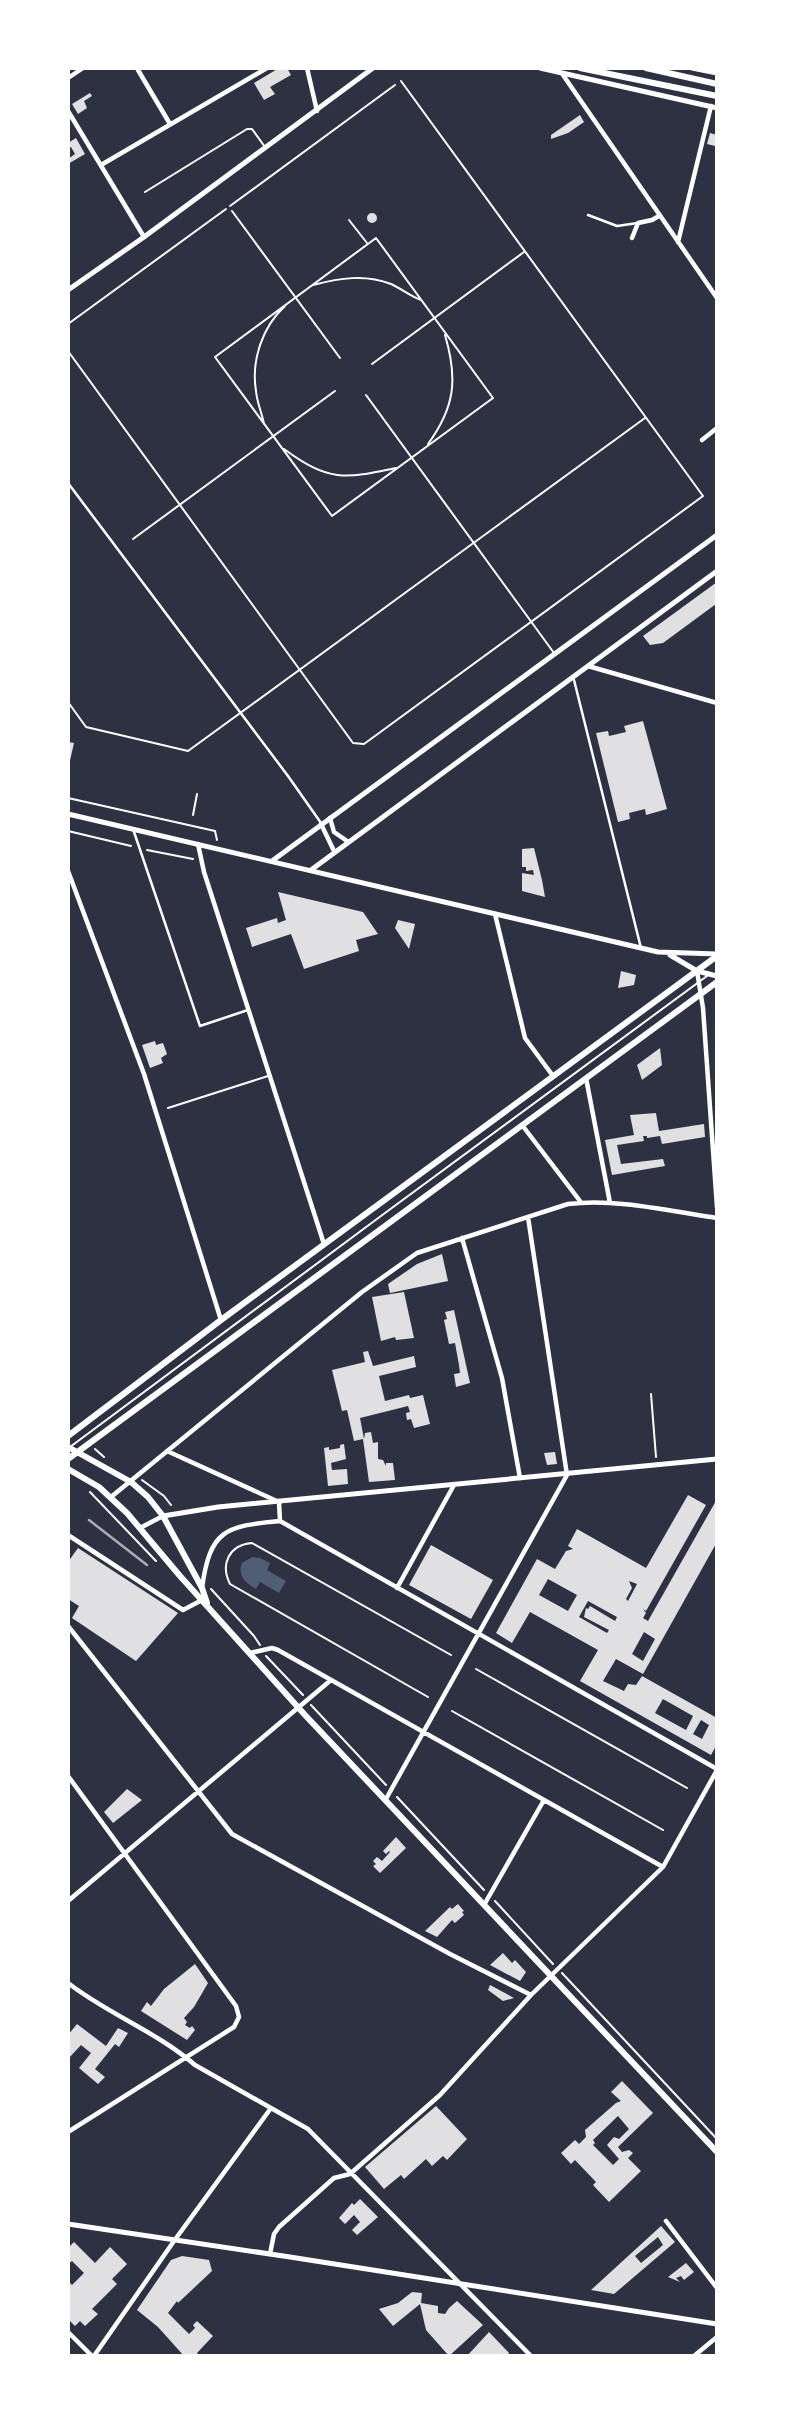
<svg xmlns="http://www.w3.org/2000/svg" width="785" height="2424" font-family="Cabin,sans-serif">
	<rect width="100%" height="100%" fill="#2d3142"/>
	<path fill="#4f5d75" d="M252 1557 260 1558 270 1563 267 1570 286 1581 279 1593 260 1582 256 1589C246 1583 237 1576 242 1563Z"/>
	<path fill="#e0e0e3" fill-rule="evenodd" d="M279 68H287L291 75 270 87 275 94 264 100 254 83Z
		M90 93 92 96 84 101 87 108 78 114 72 104Z
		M580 115 584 122 568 133 551 139V135Z
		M710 133 717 135 715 146 707 144Z
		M76 138 85 154 68 164V159L75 154 71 147 68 149V143Z
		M367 218a5 5 0 1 1 10 0a5 5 0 1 1-10 0Z
		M717 582 716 604 663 643 650 645 643 636Z
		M643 721 667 809 646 815 645 809 629 813 630 819 618 822 596 733 608 731 609 736 626 732 624 726Z
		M68 742 74 743 69 765H68Z
		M534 848 542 880 545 897 522 891V873L534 875 533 870 526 871V867H522V849Z
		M278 892 363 912 378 934 356 940 359 951 304 969 291 934 252 947 250 940 246 928 277 918 278 923 286 920Z
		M398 920 415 924 409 949 395 928Z
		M621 971 636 975 634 985 618 988Z
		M155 1041 156 1045 163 1043 167 1054 161 1058 163 1063 150 1068 142 1045Z
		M660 1048 662 1065 642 1080 637 1065Z
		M656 1113 659 1131 704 1124 705 1137 662 1144 660 1136 647 1138V1136H643L644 1141 617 1145 621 1164 663 1159 665 1166 612 1175 605 1140 634 1135 630 1115Z
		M442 1254 448 1281 390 1293 388 1284 417 1264Z
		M404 1292 414 1338 396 1340 395 1337 381 1341 372 1297Z
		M454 1310 470 1383 456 1387 454 1374 460 1373 459 1365 455 1343 449 1344 444 1320 447 1319 445 1312Z
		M368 1351 373 1366 414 1356 416 1367 379 1376 385 1401 409 1395 410 1398 423 1395 430 1424 414 1428 411 1419 407 1420 406 1413 410 1412 408 1406 360 1418 364 1439 365 1433 371 1432 373 1443 378 1442V1459L383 1460 386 1466V1463H393L395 1480 369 1482 363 1439 354 1441 347 1410 342 1411 332 1370 365 1362 363 1352Z
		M344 1444 346 1459 331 1463 332 1470 347 1469 348 1484 328 1486 324 1448 329 1447V1450L340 1448V1445Z
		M555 1452 557 1464 547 1465 544 1453Z
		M688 1495 706 1505 646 1611 643 1609 646 1613 643 1618 648 1621 717 1499V1542L643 1674 616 1659 603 1681 624 1691 628 1684 636 1685 642 1676 717 1718V1744L711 1755 580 1681 598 1650 530 1612 512 1643 496 1633 537 1559 555 1569 566 1551 573 1549 568 1546 577 1529 646 1568ZM548 1579 577 1595 568 1611 539 1595ZM629 1581 637 1584 628 1601 626 1599 632 1588ZM588 1601 617 1617 615 1621 590 1606 588 1609 586 1608 584 1617 609 1630 607 1633 579 1617ZM644 1632 655 1639 643 1661 632 1654ZM663 1699 693 1716 686 1730 655 1713ZM701 1720 709 1725 702 1739 693 1734Z
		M431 1545 493 1580 471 1619 409 1585Z
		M78 1548 178 1613 136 1661 72 1618 79 1606 68 1599V1562Z
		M127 1789 142 1800 113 1823 104 1812Z
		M396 1837 406 1848 380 1873 373 1866 376 1864 373 1861 377 1857 382 1861 390 1852 389 1851 386 1854 383 1851Z
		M458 1904 464 1911 462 1912 464 1915 455 1923 452 1920 437 1937 425 1931 450 1907 452 1909Z
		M503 1953 512 1963 515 1960 526 1972 520 1981 490 1965Z
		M195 1964 208 1983 194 2007 184 2018 187 2022 185 2025 190 2028 192 2026 195 2030 187 2040 141 2011 147 2002 151 2006 164 1989Z
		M490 1985 492 1986 514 1998 503 2001 488 1990Z
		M77 2024 106 2046 118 2028 128 2033 119 2047 115 2044 95 2069 105 2077 98 2084 79 2068 91 2053 81 2045 68 2059V2035Z
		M622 2081 653 2113 618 2147 622 2152 629 2150 633 2153 628 2158 641 2171 609 2202 593 2185 596 2182 575 2160 571 2164 561 2153 575 2140 579 2144 586 2137 585 2130 616 2103 621 2101 611 2092ZM618 2116 629 2129 619 2139 614 2137 607 2145 619 2159 613 2165 593 2145 595 2143 593 2140Z
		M436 2106 467 2139 447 2160 443 2156 432 2166 426 2159 404 2179 401 2175 384 2189 365 2167Z
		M360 2199 378 2217 357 2235 352 2230 360 2222 354 2215 345 2224 339 2218 352 2203 354 2205Z
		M661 2226 675 2242 614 2294 591 2290ZM658 2237 663 2245 641 2263 635 2256Z
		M74 2242 95 2263 110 2247 127 2264 112 2279 117 2284 92 2309 98 2314 85 2326 80 2321 75 2326 68 2319V2281L72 2285 84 2273 72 2261 68 2264V2248Z
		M182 2256 209 2260 212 2271 178 2303 177 2301 168 2313 189 2334 195 2328 193 2325 197 2321 213 2336 197 2353 200 2356H184L158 2327 137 2310 171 2260Z
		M686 2263 694 2272 684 2280 681 2276 676 2278 680 2282 668 2277Z
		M412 2292 422 2293 421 2303 438 2306V2313L445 2314 449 2308 457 2301 483 2325 449 2356 426 2330 420 2304 393 2326 379 2309 398 2303Z
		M489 2332 509 2353 508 2356H467Z"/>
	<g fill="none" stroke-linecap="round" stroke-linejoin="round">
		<path stroke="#fff" stroke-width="2" d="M230 206 395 85
			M349 220 367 243
			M376 238 493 398 332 516 215 357Z
			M313 285C340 278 365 274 391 284 402 289 410 296 421 300
			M68 324 226 209
			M264 424C262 413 257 403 256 391 251 361 262 327 285 306
			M428 444C455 407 458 379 445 335
			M284 449C329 482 344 479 396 468
			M68 798 215 831 217 840
			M193 815 197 794
			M68 831 131 846
			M147 850 193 859
			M651 1394 656 1457
			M95 1449 104 1457
			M142 1480 164 1496 171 1505
			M90 1492 156 1561
			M211 1589 254 1636 260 1645
			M266 1656 303 1695
			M476 1669 687 1788
			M428 1697 230 1584C220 1564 229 1545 252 1543L451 1655
			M311 1705 386 1785
			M452 1711 663 1830
			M397 1797 484 1890
			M495 1901 553 1964
			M562 1973 717 2139"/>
		<path stroke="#fff" stroke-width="2" d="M145 192 247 129H252L265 147
			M232 211 340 358
			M68 351 353 743 364 744 703 496 401 81
			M372 364 524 252
			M366 395 554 653
			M133 539 335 391
			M68 702 86 727 188 751 645 418
			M168 1108 268 1076
			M70 1447 385 1213 707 976"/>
		<path stroke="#fff" stroke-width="2.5" d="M588 215 617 226 638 223
			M68 483 288 776 321 823
			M574 680 641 948
			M134 832 200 1026 248 1010"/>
		<path stroke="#fff" stroke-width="4.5" d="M307 68 317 111
			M138 70 170 124
			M563 75 717 298
			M68 78 83 68
			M68 111 144 237
			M101 165 267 68
			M632 238 638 223 652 220 659 216
			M678 242 711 106
			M702 440 717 428
			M588 666 717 703
			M330 818 334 832 347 841
			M321 824 334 851
			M198 844 204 872 324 1244
			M68 871 144 1074 221 1320
			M495 914 525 1038 553 1076
			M697 971 703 1008 717 1207
			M586 1078 610 1203
			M522 1125 580 1201
			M462 1238 502 1378 520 1478
			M167 1451 279 1502 280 1521
			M111 1497 362 1292 417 1253 568 1204C616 1198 669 1211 717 1218
			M140 1528 163 1516
			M68 1535 183 1610 202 1600
			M202 1588C210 1530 225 1526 280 1521L717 1769
			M397 1588 454 1485
			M68 1626 232 1834 450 1954 531 1995
			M250 1653 272 1648 278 1650 663 1867
			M68 1776 236 2006 239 2017 234 2027 68 2132
			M386 1799 567 1475 528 1217
			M68 1901 331 1680
			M484 1905 544 1800
			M68 1983C108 2014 157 2032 195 2065L308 2129 531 2356
			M666 2221 717 2288
			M270 2254 274 2234 279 2227 334 2178 350 2174 440 2095 531 1995 663 1867 717 1770
			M68 2332 92 2356
			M94 2356 174 2241 271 2108
			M694 2356 717 2337"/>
		<path stroke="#fff" stroke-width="5" d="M272 861 717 535
			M311 870 717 571
			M163 1516 218 1507 717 1459
			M68 2224 290 2257 717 2324"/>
		<path stroke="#fff" stroke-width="5" d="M540 68 717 108
			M692 68 717 73
			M68 290 144 237 373 68
			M68 814 658 952 717 954
			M670 955 697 971 717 976"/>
		<path stroke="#fff" stroke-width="6" d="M580 68 717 96
			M646 68 717 84
			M68 1436 221 1320 717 956
			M68 1447 131 1482 148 1497 163 1516 202 1588 207 1603
			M68 1459 717 982
			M68 1469 99 1487 127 1513 180 1576 305 1715 717 2152"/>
		<path stroke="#abadb3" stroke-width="2.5" d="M89 1520 147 1565"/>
	</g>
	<rect width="785" height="2424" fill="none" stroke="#ffffff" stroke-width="140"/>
</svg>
